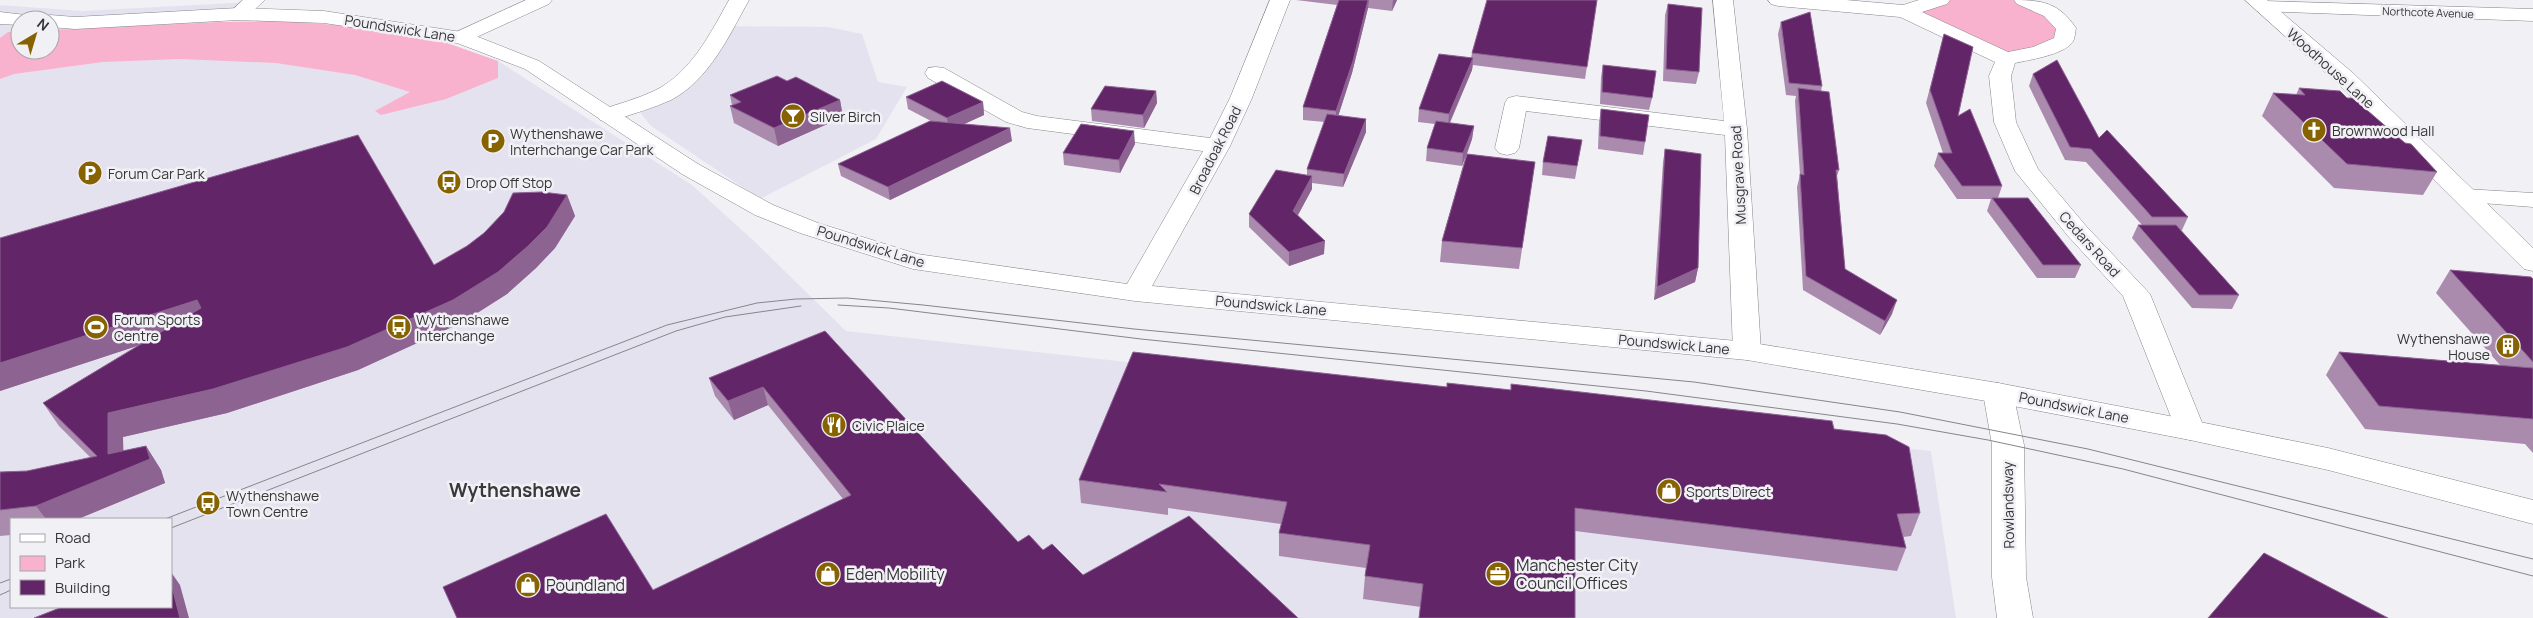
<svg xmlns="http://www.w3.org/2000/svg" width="2533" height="618" font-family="Manrope,sans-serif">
	<rect width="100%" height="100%" fill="#f1f0f5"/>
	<path fill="#e5e2ef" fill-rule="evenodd" d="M252 2 220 22 288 21 444 42 498 61 692 185 753 240 846 331 1931 451 1956 618H0V5L82 11ZM20 20H50V50H20ZM11 519H171V607H11Z
		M723 26 828 27 862 34 878 82 907 87 876 139 760 199 651 126 634 105 664 94Z"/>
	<path fill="#f9b2ce" d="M1940 0H2024L2051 12 2063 41 2006 59 1904 11Z
		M288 21 358 27 444 42 498 61V78L446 99 381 115 375 111 410 92 355 75 276 63 180 59 103 62 14 74 0 79V38L8 32H20V50H50V30L219 22Z"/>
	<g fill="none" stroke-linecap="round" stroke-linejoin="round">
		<defs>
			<path id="minor" d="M243 0H265L245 18H231L228 14Z
				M526 0H552L549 4 468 41 461 43 454 41 451 37 454 33Z
				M729 0H749C729 36 709 80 671 100 654 108 634 113 616 120L608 122 600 120 597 115 600 110C618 104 637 99 654 91 691 73 710 34 729 0Z
				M1713 0H1733L1747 129 1761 351 1757 357 1747 360 1737 357 1733 351 1725 135 1526 111 1519 148 1515 153 1507 155 1499 153 1495 148 1505 103 1508 98 1516 96 1724 121Z
				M1768 0H1846L1903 5 1919 0H1950L1947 4 1922 12 2008 52 2033 47 2054 38 2056 29 2044 16 2017 4 2014 0C2043 0 2059 3 2076 28 2075 33 2075 39 2072 43 2062 55 2029 60 2015 63L2011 76 2016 122 2038 169 2086 226 2150 294 2205 430 2201 437 2190 440 2179 437 2123 296 2068 236 2015 171 1994 122 1989 76 1995 62 1900 17 1778 6 1771 4Z
				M2264 1 2533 9V21L2257 11 2254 7 2257 3Z
				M936 67 944 68 1022 112 1037 116 1218 139 1226 141 1230 146 1226 151 1218 153 1027 128 1006 122 928 78 925 73 928 68Z
				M2465 189 2533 193V207L2456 201 2453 196 2456 191Z
				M1998 383 2008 386 2013 393 2024 445 2026 577 2033 618H1997L1992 577V445L1983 393 1988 386Z"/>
			<path id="tertiary" d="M1270 0H1290L1252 98 1230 146 1152 286 1747 342 1998 383 2190 420 2328 448 2533 500V524L2328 470 2190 440 1998 403 1747 360 1135 301 913 269 800 233 755 215 682 174 525 69 457 43 324 23 238 20 75 29 50 27V20H41L43 17 50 15 75 17 238 8 324 11 468 33 539 61 698 164 773 205 818 223 917 254 1127 284 1206 146 1230 98Z
				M2245 0H2267L2353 73 2533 248V271L2524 269 2337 83Z
				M0 12 34 16 37 20H20V25L0 24Z"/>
		</defs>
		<use href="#minor" stroke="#868589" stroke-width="1"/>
		<use href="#tertiary" stroke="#868589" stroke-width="1"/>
		<use href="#minor" fill="#fff" fill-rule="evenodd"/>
		<use href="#tertiary" fill="#fff" fill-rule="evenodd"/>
		<path stroke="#868689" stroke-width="1" d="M838 305 889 308 1141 339 1646 391 1897 424 1988 440 2123 469 2533 576
			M165 519 667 325 757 303 796 299 847 298 923 305 1134 329 1694 382 1900 412 2088 449 2533 559
			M171 528 676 331 725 317 801 306
			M0 583 11 579
			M0 595 11 590"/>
	</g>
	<path fill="#aa8bae" d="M1296 0H1397L1392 11 1368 8 1352 73 1338 116 1366 132 1343 187 1312 183V189L1298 215 1324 254 1289 266 1249 227V214L1307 175V169L1325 122 1303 120V107L1337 5Z
		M1597 0 1585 79 1473 65 1472 70 1450 123 1474 126 1472 139 1467 154 1535 162 1519 269 1440 262 1442 241 1466 155 1462 166 1426 161 1427 148 1435 124 1418 122 1419 109 1471 58 1472 53Z
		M1668 4 1699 72 1696 84 1663 81 1665 15Z
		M1781 22 1822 86 1821 91 1839 170 1837 176 1845 269 1892 314 1880 335 1803 290 1797 187 1800 175 1795 101 1796 96 1786 95 1778 34Z
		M1944 34 1958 116 2002 186 1998 198 2081 265 2075 278H2037L1987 211 1991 199H1957L1934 166 1938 153H1943L1926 103Z
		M1603 65 1652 98 1649 110 1600 104 1601 77Z
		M2033 74 2099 138 2188 217 2182 230H2181L2239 295 2232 309 2192 308 2132 238 2138 225H2142L2086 162 2065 160 2029 86Z
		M787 81 840 100 843 117 778 146 734 123 730 106 732 105 730 95Z
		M2299 88 2347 98 2437 172 2423 195 2334 188 2262 116 2273 93 2296 95Z
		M1156 91 1157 103 1144 128 1092 121 1091 109Z
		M906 97 983 102 984 115 964 124 1012 141 890 200 841 176 838 164 931 121 908 109Z
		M1601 109 1645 142 1643 155 1598 149 1599 122Z
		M1582 140 1575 179 1542 175 1543 162Z
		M1135 144 1120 173 1064 165 1063 153Z
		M1665 149 1698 268 1695 282 1654 300 1663 162Z
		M567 195 575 216 555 248 536 268 507 294 463 322 358 370 227 413 123 437V451L146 446 161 470 165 483 78 519H11V535L0 536V472L27 471 91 458 59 426 43 403 137 346 0 391V238L434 265Z
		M2450 270 2533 279V453L2525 444 2365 429 2326 375 2339 352 2500 365 2436 293Z
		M825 331 1018 542 1043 550 1083 575 653 590 843 499 768 405 734 420 715 396 709 378Z
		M1834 429 1920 513 1911 536 1903 537 1906 548 1897 571 1575 531 1421 607 1363 599 1365 576 1366 568 1279 556V533L1281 524 1168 508V515L1081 503 1079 480Z"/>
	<path fill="#8d6392" d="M1368 0H1369L1368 8 1352 73 1336 123V111Z
		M1393 0H1397L1392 11Z
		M1473 58 1472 70 1448 126 1449 114Z
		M1156 91 1157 103 1144 128 1143 115Z
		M840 100 843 117 778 146 774 128Z
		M983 102 984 115 949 131 947 118Z
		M1366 119V132L1343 187 1344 174Z
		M1474 126 1472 139 1462 166 1463 153Z
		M1010 128 1012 141 890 200 888 187Z
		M1134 131 1135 144 1120 173 1119 160Z
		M1312 176V189L1293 224V211Z
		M567 195 575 216 555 248 536 268 507 294 463 322 358 370 227 413 123 437 124 470 146 446 161 470 165 483 78 519H46L36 506 108 454V413L213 389Z
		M1325 241 1324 254 1289 266V252Z
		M1698 268 1695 282 1654 300 1657 287Z
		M197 300 210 322 0 391V363Z
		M1897 300 1892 314 1880 335 1885 321Z
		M763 387 768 405 734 420 728 401Z
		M171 572 180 585 189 618H180L171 583Z"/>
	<path fill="#622668" stroke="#8d6392" d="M1339 0H1368L1353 61 1336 111 1303 107Z
		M1487 0H1597L1587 67 1472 53Z
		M1668 4 1702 8 1699 72 1666 69Z
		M1810 12 1822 86 1789 83 1781 22Z
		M1944 34 1973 47 1958 116 1970 109 2002 186H1962L1938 153H1952L1930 90Z
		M1439 54 1473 58 1449 114 1419 109Z
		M2057 60 2099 138 2107 130 2188 217H2152L2091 149 2070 147 2033 74Z
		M1603 65 1656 71 1652 98 1602 92Z
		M777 76 787 81 796 77 840 100 774 128 730 106 741 102 730 95Z
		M942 81 983 102 947 118 906 97Z
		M1105 86 1156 91 1143 115 1091 109Z
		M1798 88 1829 92 1839 170H1836L1845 269 1897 300 1885 321 1806 276 1800 174 1804 175Z
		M2299 88 2340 91 2347 98H2353L2405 143 2411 144 2437 172 2347 164 2273 93 2305 95Z
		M1601 109 1649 115 1645 142 1600 136Z
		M1327 114 1366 119 1344 174 1307 169Z
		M930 121 1010 128 888 187 838 164Z
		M1436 121 1474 126 1463 153 1427 148Z
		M1081 124 1134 131 1119 160 1063 153Z
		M358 135 434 265 467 246 484 233 504 212 513 193 542 192 567 195 547 227 528 246 498 272 453 300 347 347 213 389 108 413V454L146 446 150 459 36 506 0 510V472L27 471 97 456 43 403 201 308 197 300 0 363V238Z
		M1548 136 1582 140 1577 166 1543 162Z
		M1665 149 1701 154 1698 268 1657 287Z
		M1467 154 1535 162 1522 248 1442 241Z
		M1276 170 1312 176 1293 211 1325 241 1289 252 1249 214Z
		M1992 198H2028L2081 265H2043Z
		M2138 225H2176L2239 295H2199Z
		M2450 270 2531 277 2533 279V362Z
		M825 331 1018 542 1029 535 1043 550 1052 544 1083 575 1189 516 1298 618H457L443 587 606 514 653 590 851 495 763 387 728 401 709 378Z
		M1133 352 1447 387V383L1511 390V384L1832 421 1834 429 1886 435 1909 447 1920 513 1897 514 1906 548 1575 508V618H1419L1423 584 1365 576 1370 545 1279 533 1287 502 1159 484 1167 492 1079 480Z
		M2339 352 2533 368V419L2379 406Z
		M2264 553 2388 618H2208Z
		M171 583 180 618H34L62 607H171Z"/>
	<defs>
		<symbol id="bar-disc" viewBox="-11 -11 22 22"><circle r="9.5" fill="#876200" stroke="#f1f0f5"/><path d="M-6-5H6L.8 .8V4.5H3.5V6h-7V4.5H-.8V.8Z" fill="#fff"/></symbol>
		<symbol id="church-disc" viewBox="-11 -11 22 22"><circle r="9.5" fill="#876200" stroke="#f1f0f5"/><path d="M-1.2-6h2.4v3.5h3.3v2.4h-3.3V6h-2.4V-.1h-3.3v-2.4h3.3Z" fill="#fff"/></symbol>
		<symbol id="parking-disc" viewBox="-11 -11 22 22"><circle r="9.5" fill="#876200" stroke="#f1f0f5"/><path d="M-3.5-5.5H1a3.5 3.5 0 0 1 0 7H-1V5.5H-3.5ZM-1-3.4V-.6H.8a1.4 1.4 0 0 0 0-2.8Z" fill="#fff"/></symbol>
		<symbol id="bus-disc" viewBox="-11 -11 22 22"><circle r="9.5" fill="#876200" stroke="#f1f0f5"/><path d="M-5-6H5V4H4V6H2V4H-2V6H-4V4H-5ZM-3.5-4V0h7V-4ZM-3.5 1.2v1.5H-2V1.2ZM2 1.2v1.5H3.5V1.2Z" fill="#fff"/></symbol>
		<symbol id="stadium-disc" viewBox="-11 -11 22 22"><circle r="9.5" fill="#876200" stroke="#f1f0f5"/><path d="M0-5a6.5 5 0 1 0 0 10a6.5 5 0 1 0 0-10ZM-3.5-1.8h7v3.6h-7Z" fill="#fff"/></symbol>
		<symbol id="building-disc" viewBox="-11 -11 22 22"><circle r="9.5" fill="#876200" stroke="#f1f0f5"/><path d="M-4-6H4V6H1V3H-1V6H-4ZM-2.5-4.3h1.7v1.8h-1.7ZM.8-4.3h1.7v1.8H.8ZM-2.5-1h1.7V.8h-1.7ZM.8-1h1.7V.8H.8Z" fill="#fff"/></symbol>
		<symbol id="restaurant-disc" viewBox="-11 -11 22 22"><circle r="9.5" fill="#876200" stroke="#f1f0f5"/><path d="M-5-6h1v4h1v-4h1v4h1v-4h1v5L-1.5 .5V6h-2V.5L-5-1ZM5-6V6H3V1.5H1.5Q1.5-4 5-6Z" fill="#fff"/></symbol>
		<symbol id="shop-disc" viewBox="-11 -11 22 22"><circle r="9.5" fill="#876200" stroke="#f1f0f5"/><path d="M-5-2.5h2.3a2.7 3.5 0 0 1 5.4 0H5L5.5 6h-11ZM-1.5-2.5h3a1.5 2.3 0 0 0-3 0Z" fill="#fff"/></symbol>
		<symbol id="office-disc" viewBox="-11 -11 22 22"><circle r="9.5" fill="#876200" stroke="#f1f0f5"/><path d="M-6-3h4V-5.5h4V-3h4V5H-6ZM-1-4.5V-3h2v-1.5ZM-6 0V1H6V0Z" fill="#fff"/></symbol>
	</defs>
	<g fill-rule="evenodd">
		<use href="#bar-disc" x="779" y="102" width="28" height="28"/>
		<use href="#church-disc" x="2300" y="116" width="28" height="28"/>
		<use href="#parking-disc" x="479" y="127" width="28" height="28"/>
		<use href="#parking-disc" x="76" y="159" width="28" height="28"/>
		<use href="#bus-disc" x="435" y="168" width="28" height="28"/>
		<use href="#stadium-disc" x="82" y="313" width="28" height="28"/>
		<use href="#bus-disc" x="385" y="313" width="28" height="28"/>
		<use href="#building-disc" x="2494" y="332" width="28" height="28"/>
		<use href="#restaurant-disc" x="820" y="411" width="28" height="28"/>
		<use href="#shop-disc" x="1655" y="477" width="28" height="28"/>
		<use href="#bus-disc" x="194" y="489" width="28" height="28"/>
		<use href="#shop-disc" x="814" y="560" width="28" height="28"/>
		<use href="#office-disc" x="1484" y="560" width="28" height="28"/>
		<use href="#shop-disc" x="514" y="571" width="28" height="28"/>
	</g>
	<g text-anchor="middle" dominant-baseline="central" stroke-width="5" stroke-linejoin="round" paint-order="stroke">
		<g font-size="11" fill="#363638" stroke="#f1f0f5">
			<text transform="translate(2428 12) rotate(2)">Northcote Avenue</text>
		</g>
		<g font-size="14" fill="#363638" stroke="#f1f0f5">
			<text transform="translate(400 28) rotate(9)">Poundswick Lane</text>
			<text transform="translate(2331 68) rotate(42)">Woodhouse Lane</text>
			<text transform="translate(1215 150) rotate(-63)">Broadoak Road</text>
			<text transform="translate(1738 175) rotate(-93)">Musgrave Road</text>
			<text transform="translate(2090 244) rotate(48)">Cedars Road</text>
			<text transform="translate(871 246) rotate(17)">Poundswick Lane</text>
			<text transform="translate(1271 305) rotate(5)">Poundswick Lane</text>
			<text transform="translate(1674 344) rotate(5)">Poundswick Lane</text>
			<text transform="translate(2074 407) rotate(11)">Poundswick Lane</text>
			<text transform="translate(2008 505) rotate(-91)">Rowlandsway</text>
		</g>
		<g font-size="14" fill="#363638" stroke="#f1f0f5" text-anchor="start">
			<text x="810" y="116">Silver Birch</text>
			<text x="2332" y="130">Brownwood Hall</text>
			<text x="510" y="133">Wythenshawe<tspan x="510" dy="16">Interhchange Car Park</tspan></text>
			<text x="108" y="173">Forum Car Park</text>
			<text x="466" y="182">Drop Off Stop</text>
			<text x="114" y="319">Forum Sports<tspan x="114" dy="16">Centre</tspan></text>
			<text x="416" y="319">Wythenshawe<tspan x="416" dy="16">Interchange</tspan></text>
			<text x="2490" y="338" text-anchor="end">Wythenshawe<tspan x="2490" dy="16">House</tspan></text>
			<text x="852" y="425">Civic Plaice</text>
			<text x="1686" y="491">Sports Direct</text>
			<text x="226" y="495">Wythenshawe<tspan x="226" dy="16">Town Centre</tspan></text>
		</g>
		<g font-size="16" fill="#363638" stroke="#f1f0f5" text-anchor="start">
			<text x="1516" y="565">Manchester City<tspan x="1516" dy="18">Council Offices</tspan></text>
			<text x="846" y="574">Eden Mobility</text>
			<text x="546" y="585">Poundland</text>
		</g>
		<g font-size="19" font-weight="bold" fill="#39393c" stroke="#f1f0f5">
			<text x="515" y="490">Wythenshawe</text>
		</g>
	</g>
	<rect x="10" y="518" width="162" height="90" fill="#f1f0f5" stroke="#a6a6a9"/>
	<rect x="20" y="534" width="25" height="8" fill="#ffffff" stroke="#a6a6a9"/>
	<text x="55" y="543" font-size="15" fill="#363638">Road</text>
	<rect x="20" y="556" width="25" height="15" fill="#f9b2ce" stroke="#a6a6a9"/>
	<text x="55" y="568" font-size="15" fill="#363638">Park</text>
	<rect x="20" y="580" width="25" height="15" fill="#622668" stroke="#a6a6a9"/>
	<text x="55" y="593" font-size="15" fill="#363638">Building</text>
	<g transform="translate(35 35) rotate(38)"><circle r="24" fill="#f1f0f5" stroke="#a6a6a9"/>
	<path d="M0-4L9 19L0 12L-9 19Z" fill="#876200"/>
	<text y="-8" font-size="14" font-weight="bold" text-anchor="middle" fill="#363638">N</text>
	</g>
</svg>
